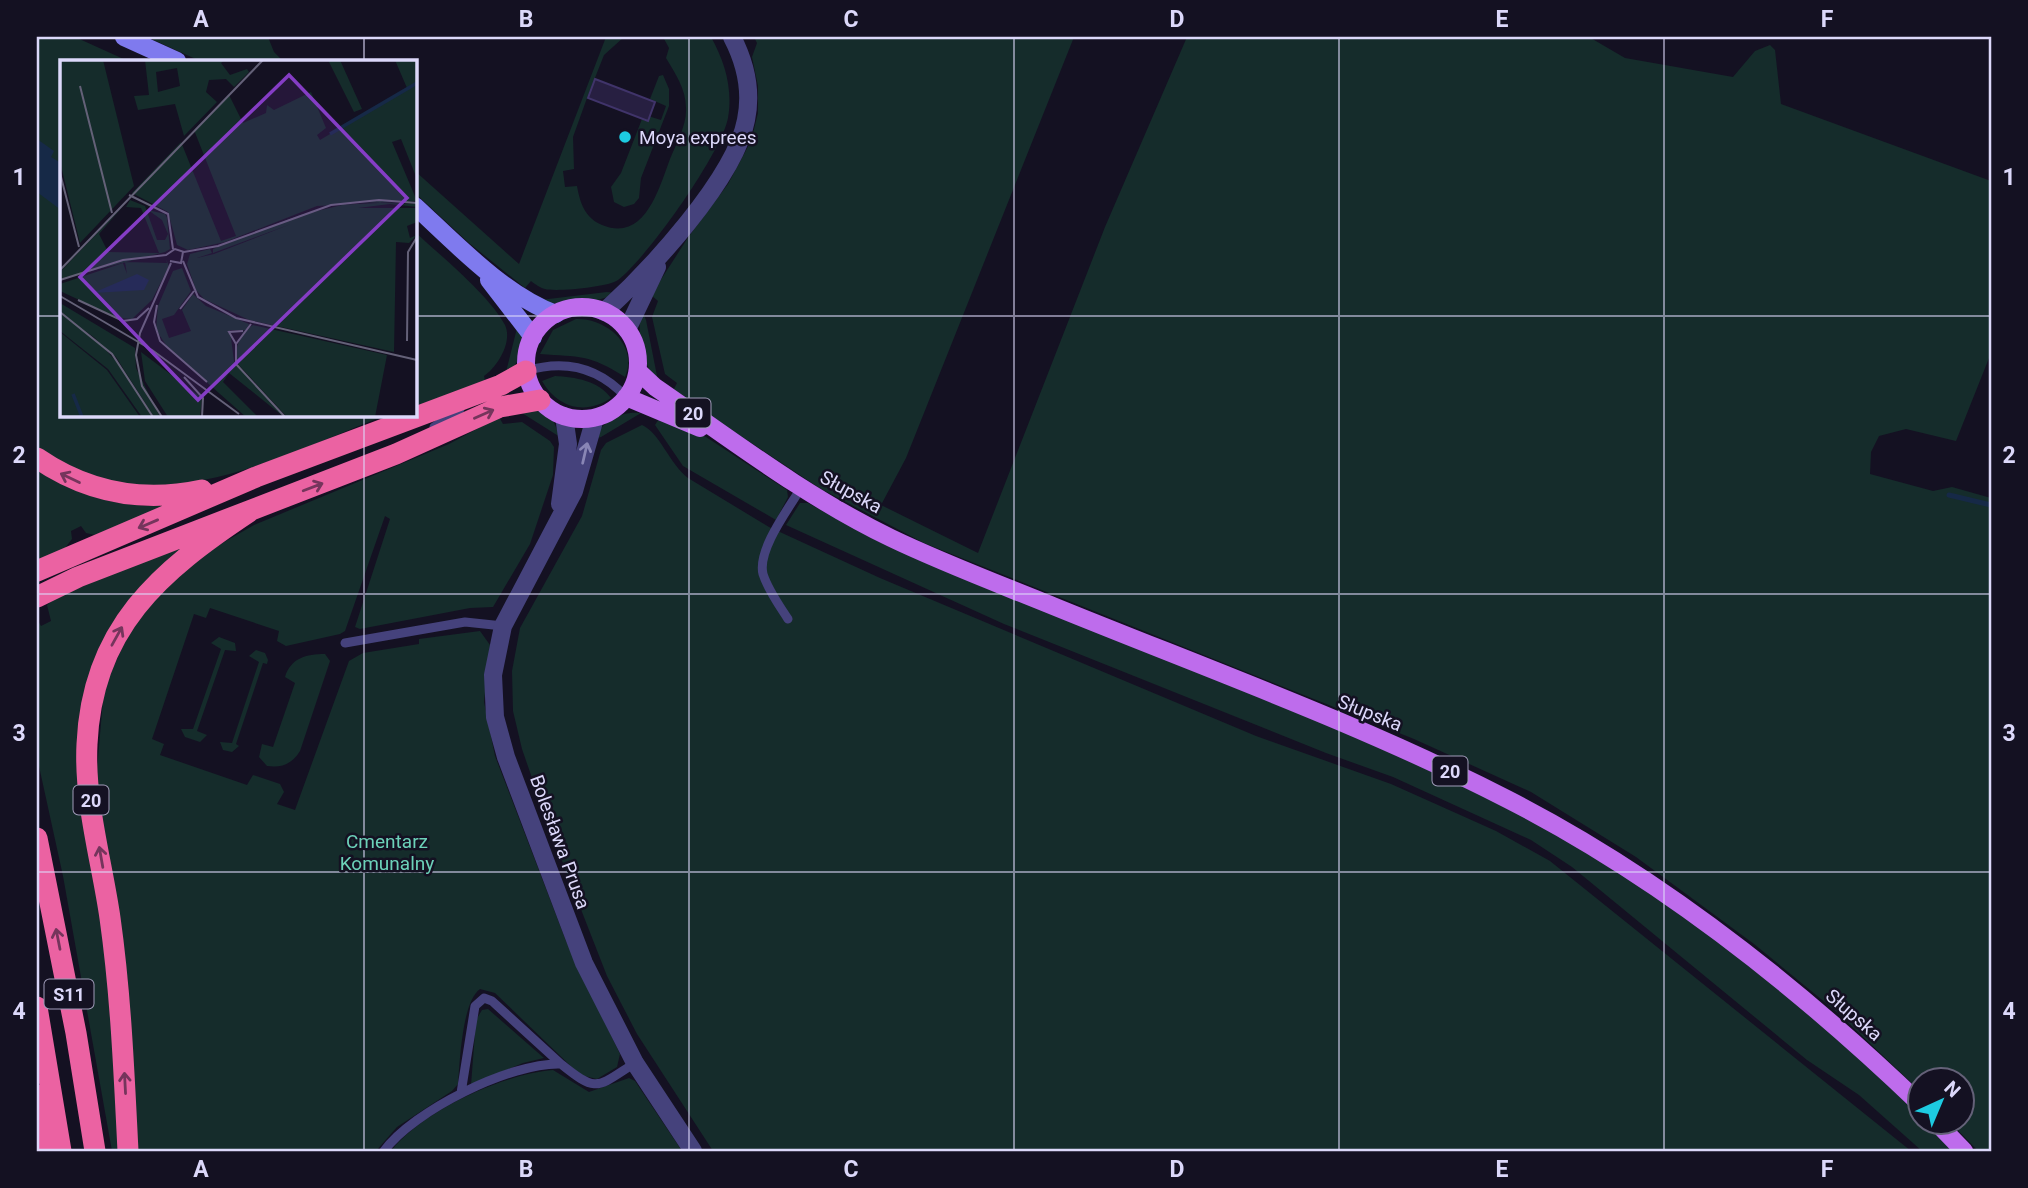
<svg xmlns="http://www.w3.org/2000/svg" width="2028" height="1188" font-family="Roboto,sans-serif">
	<rect width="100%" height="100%" fill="#141122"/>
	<path fill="#152c2b" d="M37 37H75L128 61H61V415H386C278 457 143 532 37 446Z
		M147 37H268L274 52 283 61H200Z
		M606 37H624L604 55 587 98 573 137 574 169 563 171 565 187 577 186C580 203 585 218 602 225 645 243 659 188 670 159 676 144 687 125 686 108 686 89 675 73 666 58L669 48 663 37H711C725 62 733 89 728 118 721 154 647 258 618 280 609 287 556 292 545 289 540 288 535 284 531 281L525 288 469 243 415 193V171L519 264Z
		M754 37H1074L906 458 881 505 978 553 1105 227 1187 37H1589L1625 58 1733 77 1755 51 1770 45 1775 50 1781 104 1991 181V353L1956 441 1906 429 1879 436 1871 452 1870 474 1933 491 1952 487 1991 498V1151H1978L1950 1122H1962V1080H1920L1919 1090 1838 1013 1754 944 1636 857 1531 792 1414 739 924 543 821 489 673 391 677 383 665 374 652 317 658 301 651 295 689 236 728 184 751 141 758 113V86L752 57 757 43Z
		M663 75 669 89V106L641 178 639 198 634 204 624 207 614 202 611 187 621 173 642 119 645 121 648 116 661 120 666 106 650 99 659 76Z
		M415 232C440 255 490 296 505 325 513 342 497 367 484 376L486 385 415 406Z
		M607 292 616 293C599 303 560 307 540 300Z
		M642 311 646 320 658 381C642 366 636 332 642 311Z
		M576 319C606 318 639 345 625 377 589 354 580 357 540 354L553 330Z
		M518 324C530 344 520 362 505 376Z
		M555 376C575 377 599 381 611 398 585 416 557 407 542 381Z
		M534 408 553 420 560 437 522 413Z
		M641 413 601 437 594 439C603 421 620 411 641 413Z
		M499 417 503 424 522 422 550 441 554 447 553 475 530 544 493 607 470 608 360 629 355 627 390 519 385 516 345 631 340 634 286 646 277 641 279 631 210 608 206 618 194 614 152 739 164 744 160 755 247 785 253 775 280 784 284 792 277 804 295 810 349 661 363 653 419 644V639L480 631 490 645 484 702 495 756 566 941 620 1054 617 1067 597 1079 580 1075 495 993 480 989C462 1002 460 1061 458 1084L452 1091 397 1127 376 1151H138L128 982 96 783 103 699 108 679 127 637 155 597 212 549 254 525 449 444Z
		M660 417 706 437 787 490 788 497 776 520 683 466 655 425Z
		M642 425C660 433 669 463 688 478L769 527 880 578 1256 736 1391 784 1496 831 1550 861 1911 1151H713L637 1034 607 976 550 830 522 749 513 711 512 671 520 628 582 516 601 450 606 443Z
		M37 470C76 495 121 509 168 505L95 535 86 533 81 526 71 531 72 539 65 548 37 561Z
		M800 503H808C885 547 966 579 1048 612 1184 668 1323 720 1457 783 1630 863 1784 983 1919 1115L1920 1122H1926L1953 1151H1922L1859 1095 1807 1060 1572 867 1531 840 1393 777 1326 753 1004 624 786 525Z
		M192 540 134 594 91 676 121 1151H112L63 876 37 757V619L41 626 51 621 47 605 55 598Z
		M219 637 235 643 236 651 225 650 197 731 207 735 200 742 185 737 181 729H193L221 649 211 643Z
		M256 650 265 653 268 660 267 664 263 663 236 744 239 746 232 752 223 750 220 742 232 743 259 662 249 656Z
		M325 654 330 661 300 751C292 764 282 768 267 766L259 757 262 744 273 747 295 683 285 677C291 658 306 654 325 654Z
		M488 1009 544 1058 523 1063 471 1085 476 1020 482 1010Z
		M553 1070 589 1092 629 1078 635 1081 682 1151H391C422 1111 503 1074 553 1070Z"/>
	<path fill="#162947" d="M37 139 54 151 51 157 61 163V210L37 192Z"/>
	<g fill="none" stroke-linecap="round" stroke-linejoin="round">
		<path stroke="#162947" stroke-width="5" d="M1949 495 1991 505"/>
	</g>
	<path fill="#271f41" stroke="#40346a" stroke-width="2" d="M595 79 655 102 648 121 588 98Z"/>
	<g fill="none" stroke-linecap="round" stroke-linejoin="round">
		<path stroke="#45427c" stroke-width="9" d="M526 371C565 359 599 368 626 397
			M434 427 460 409
			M788 619C779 605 768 590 763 574 757 550 789 508 801 488
			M345 643 465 622 503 626
			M461 1093 475 1006 484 998 492 1001 561 1064
			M384 1151C413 1111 511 1062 561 1064 598 1094 597 1087 635 1063"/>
		<path stroke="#45427c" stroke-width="18" d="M604 312C649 271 735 179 746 120 752 91 745 62 732 37
			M627 330 657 267
			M595 418 574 491 503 626 493 675 495 717 506 757 584 963 635 1063 693 1151
			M560 504 568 444 564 416"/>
		<path stroke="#7f7aee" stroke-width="18" d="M124 37 177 61
			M415 206C454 242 505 296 556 314
			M489 280 533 337"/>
		<path stroke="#be6cec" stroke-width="18" d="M526 363a56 56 0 1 1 112 0a56 56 0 1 1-112 0Z
			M638 371 655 387C732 440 806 497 891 538 943 563 999 584 1053 606 1205 668 1361 724 1507 799 1660 877 1796 985 1920 1104
			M626 397 700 428
			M1936 1122 1964 1151"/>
		<path stroke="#eb62a2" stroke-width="21" d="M37 458C88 493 142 503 202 490
			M37 571 256 477 501 385 526 371
			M37 597 78 577 396 454 500 407 540 400
			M37 838 76 1033 95 1151
			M37 1007 61 1151
			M41 1095 42 1151
			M128 1151C124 1073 121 996 110 918 102 862 84 802 87 744 92 628 160 571 249 512"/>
	</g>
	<defs><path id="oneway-shaft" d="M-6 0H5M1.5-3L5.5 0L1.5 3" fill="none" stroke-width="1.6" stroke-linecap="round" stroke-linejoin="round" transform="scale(1.75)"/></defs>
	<g stroke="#75355c">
		<use href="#oneway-shaft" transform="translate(484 414) rotate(-24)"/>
		<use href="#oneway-shaft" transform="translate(70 478) rotate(-154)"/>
		<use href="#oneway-shaft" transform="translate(313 487) rotate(-21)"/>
		<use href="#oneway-shaft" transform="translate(148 524) rotate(157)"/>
		<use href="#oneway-shaft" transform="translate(117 636) rotate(-61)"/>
		<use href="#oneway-shaft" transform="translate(101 857) rotate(-100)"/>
		<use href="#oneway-shaft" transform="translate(58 939) rotate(-101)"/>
		<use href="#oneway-shaft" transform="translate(125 1083) rotate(-93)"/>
	</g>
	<use stroke="#8986b5" href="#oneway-shaft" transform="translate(585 453) rotate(-77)"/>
	<path fill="none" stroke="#dcd8fa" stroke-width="2" stroke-opacity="0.55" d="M364 37V61M689 37V1151M1014 37V1151M1339 37V1151M1664 37V1151M37 316H61M415 316H1991M364 415V1151M37 594H1991M37 872H1991"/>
	<circle fill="#1dcbe1" stroke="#141122" stroke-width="2.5" cx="625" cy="137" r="7"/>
	<g text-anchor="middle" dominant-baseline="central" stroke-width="5" stroke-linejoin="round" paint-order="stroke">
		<g fill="#141122" stroke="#a09cb9" stroke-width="2">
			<rect x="675.5" y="398.5" width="35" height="29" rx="5"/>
			<rect x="1432.5" y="756.5" width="35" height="29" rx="5"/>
			<rect x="73.5" y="785.5" width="35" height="29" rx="5"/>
			<rect x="44.5" y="979.5" width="49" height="29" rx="5"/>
		</g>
		<g font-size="18" font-weight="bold" fill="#dcd8fa">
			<text x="693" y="413">20</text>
			<text x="1450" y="771">20</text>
			<text x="91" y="800">20</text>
			<text x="69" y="994">S11</text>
		</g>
		<g font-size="19" fill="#dcd8fa" stroke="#141122" text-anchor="start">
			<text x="639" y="137">Moya exprees</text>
		</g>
		<g font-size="19" fill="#dcd8fa" stroke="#141122">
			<text transform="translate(851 492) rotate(29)">Słupska</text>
			<text transform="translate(1370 713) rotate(22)">Słupska</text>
			<text transform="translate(560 842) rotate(70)">Bolesława Prusa</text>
			<text transform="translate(1854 1015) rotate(41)">Słupska</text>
		</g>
		<g font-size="19" fill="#6cd1b9" stroke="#141122">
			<text x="387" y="841">Cmentarz<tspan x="387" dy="22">Komunalny</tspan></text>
		</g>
	</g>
	<g transform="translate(60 60)">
		<rect width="357" height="357" fill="#141122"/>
		<path d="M0 0H43L74 126 20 183 0 102ZM85 0H165L161 3 170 15 187 9 189 12 174 27 166 19 149 20 146 32 157 42 124 76 115 44 78 50 74 36 89 35ZM117 8 120 26 98 32 96 12ZM268 0H280L302 49 294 52ZM335 0H357V119L341 79 332 82 357 141 257 146 165 182 128 190 117 185 108 152 72 133 121 82 161 181 176 176 134 70 169 35 183 63 206 53 207 45 214 50 251 32 266 68 257 75 260 80 347 28ZM70 140 85 146 97 180H105L108 174 102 160 88 150 105 154 107 158 110 189 105 192 0 219V212L65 144 39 174 48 192 99 193 81 148 66 147ZM295 142 357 144V147L330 144 298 148H357V162L347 166 350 178 357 175 349 183 336 182 334 292 189 260 144 239 136 230 127 204 130 194 150 189 152 193 137 198 154 194 231 164 153 193V189L240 155ZM106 199 109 206 92 240 72 259 58 258 0 231V224L63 203 67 214 65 202 107 203ZM122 208 131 231 114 255 102 259 109 278 131 271 122 250 133 234 146 246 189 264 188 270H170L174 301 224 357 169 313 163 322 198 357H186L108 288 96 270 98 246 113 211ZM0 243 75 288 76 308 100 357H94L56 297 0 251ZM0 253 35 278 64 310 92 357H82L48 309 0 271ZM193 265 327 295 315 357H227L176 302V289L183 272ZM0 272 47 310 80 357H0ZM81 292 142 338 140 357H108L85 321Z" fill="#152c2b" fill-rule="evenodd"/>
		<path d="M77 214 89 220 84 230 33 233Z" fill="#162947"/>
		<path fill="none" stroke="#162947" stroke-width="3.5" d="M270 74 357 23M13 334 22 357"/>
		<path fill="none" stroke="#646178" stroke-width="2" d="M20 26 52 153M0 113 19 187M69 135 108 154 113 189M110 201 121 203 123 192M123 201 138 237 176 258 357 300M0 210 203 0M0 220 63 200 106 195 115 189 124 192 158 186 271 145 319 140 357 143M0 236 92 290 179 354M18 240 63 261 77 259 89 248M97 245 94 262 100 281 147 322M120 249 134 231M0 252 52 294 93 357M191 264 176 284V304L225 357M347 281 348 192 357 177M176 284 169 272 183 271M124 317 143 338 142 357M102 357 82 326 76 295 80 273 111 203"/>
		<path fill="#853dc5" fill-opacity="0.15" stroke="#853dc5" stroke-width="3.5" d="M229 15 347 138 138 340 20 217Z"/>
		<rect width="357" height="357" fill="none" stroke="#dcd8fa" stroke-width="3.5"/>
	</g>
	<rect width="2028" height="1188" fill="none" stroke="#141122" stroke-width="77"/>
	<g transform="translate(1941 1101) rotate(44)"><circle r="33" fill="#141122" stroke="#646178" stroke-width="2"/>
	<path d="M0-5L12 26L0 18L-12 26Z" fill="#1dcbe1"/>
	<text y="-10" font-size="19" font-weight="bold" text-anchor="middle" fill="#dcd8fa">N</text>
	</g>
	<rect x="38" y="38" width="1952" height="1112" fill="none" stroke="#dcd8fa" stroke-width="2.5"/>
	<g font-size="23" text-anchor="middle" font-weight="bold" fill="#dcd8fa">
		<text x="201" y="27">A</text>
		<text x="526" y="27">B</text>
		<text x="851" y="27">C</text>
		<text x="1177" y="27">D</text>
		<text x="1502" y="27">E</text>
		<text x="1827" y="27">F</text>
		<text x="19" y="185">1</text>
		<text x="2009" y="185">1</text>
		<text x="19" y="463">2</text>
		<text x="2009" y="463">2</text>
		<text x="19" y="741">3</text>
		<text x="2009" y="741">3</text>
		<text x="19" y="1019">4</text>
		<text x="2009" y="1019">4</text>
		<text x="201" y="1177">A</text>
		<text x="526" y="1177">B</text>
		<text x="851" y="1177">C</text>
		<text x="1177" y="1177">D</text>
		<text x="1502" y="1177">E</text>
		<text x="1827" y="1177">F</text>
	</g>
</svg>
